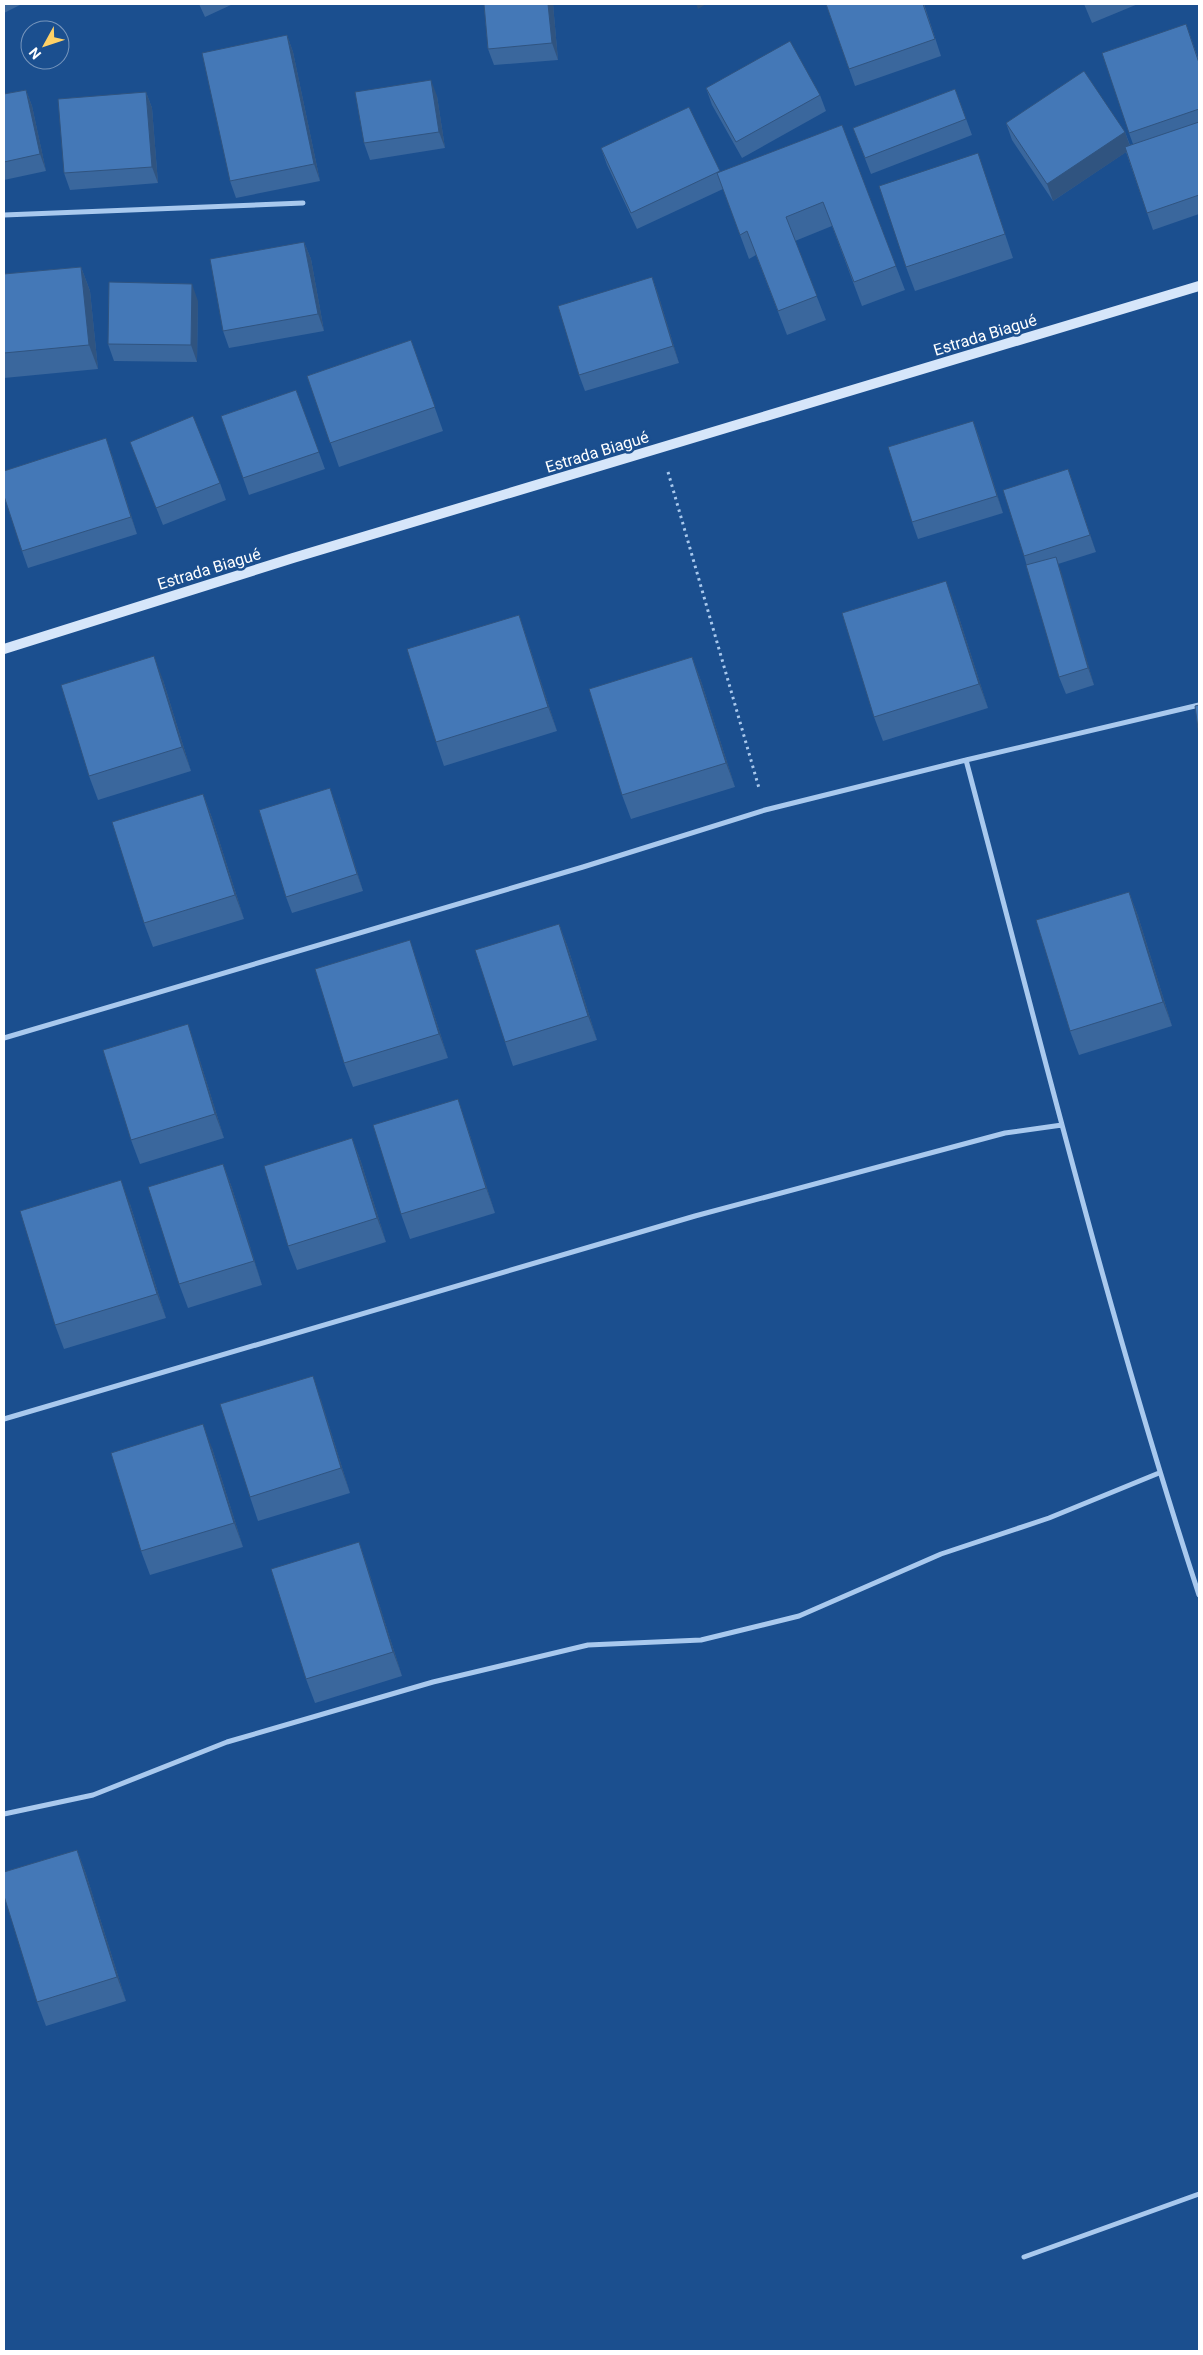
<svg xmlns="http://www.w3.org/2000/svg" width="1203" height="2355" font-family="Roboto,sans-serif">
	<rect width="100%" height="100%" fill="#1b4f8f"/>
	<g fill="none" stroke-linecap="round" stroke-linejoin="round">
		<path stroke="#a9c9ee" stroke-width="3" stroke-dasharray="2.5 4" stroke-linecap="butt" d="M668 472 759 788"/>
		<path stroke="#a9c9ee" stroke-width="5" d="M4 215 303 203
			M966 760C1040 1039 1109 1320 1199 1595
			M4 1038 583 867 765 810 966 760 1199 705
			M4 1419 695 1216 1005 1133 1062 1125
			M4 1814 93 1795 227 1742 433 1682 588 1645 701 1640 799 1616 941 1554 1049 1518 1159 1473
			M1024 2257 1199 2194"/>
		<path stroke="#d6e6fa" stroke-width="10" d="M4 649 293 558 1199 286"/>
	</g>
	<path fill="#3a679d" d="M4 4H22L4 13Z
		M199 4H233L205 17Z
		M484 4H553L558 60 494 65 488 49Z
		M826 4H924L941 56 855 86Z
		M1084 4H1138L1092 23Z
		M1186 24 1199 61V214L1153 230 1126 152 1053 201 1012 140 1006 123 1125 132 1130 145 1133 144 1129 133Z
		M287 35 293 52 320 181 236 198 230 181Z
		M706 88 820 95 826 111 742 158 712 105Z
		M955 89 972 135 871 174 853 128Z
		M26 90 32 106 46 171 4 180V94Z
		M146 92 152 108 158 183 70 190 64 173Z
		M437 96 445 148 370 160 364 143Z
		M842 125 905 290 862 306 832 226 795 241 826 320 787 335 756 255 749 259 723 189 637 229 607 165 601 148 720 172Z
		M986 177 1013 258 915 291 906 267Z
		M304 242 311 259 324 331 229 348 223 331Z
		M81 267 90 291 98 369 4 378V274Z
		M652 277 658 294 679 363 585 391 579 375Z
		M198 301 197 362 114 361 108 344Z
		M411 340 443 431 339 467 307 376Z
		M296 390 325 469 249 495 221 416Z
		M973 421 979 437 1003 513 918 539 912 522Z
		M130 442 220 483 226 500 163 525Z
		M112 455 137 534 28 568 22 551Z
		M1068 469 1096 552 1058 564 1094 685 1066 694 1059 677 1024 556Z
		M955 605 988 708 883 741 874 717Z
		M519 615 527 639 557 731 444 766 436 742Z
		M692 657 701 681 735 787 631 819 622 795Z
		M163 680 191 771 98 800 89 776Z
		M203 794 212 818 244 919 153 947 144 923Z
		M336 804 363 891 292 913 286 897Z
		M1129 892 1138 916 1172 1026 1079 1055 1070 1031Z
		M559 924 568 948 597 1040 513 1066 505 1042Z
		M418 964 448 1058 353 1087 344 1063Z
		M196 1048 224 1138 140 1164 131 1140Z
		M466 1123 495 1213 410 1239 401 1214Z
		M352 1138 361 1162 386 1242 297 1270 288 1246Z
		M223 1164 232 1188 262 1285 188 1308 179 1284Z
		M130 1204 166 1318 64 1349 55 1325Z
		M321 1400 350 1493 258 1521 250 1497Z
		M212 1448 243 1547 150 1575 141 1551Z
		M359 1542 367 1566 402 1676 315 1703 306 1679Z
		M77 1850 86 1874 126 2001 46 2026 37 2002Z"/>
	<path fill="#305480" d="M548 4H553L558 60 552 43Z
		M696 4H706L698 9Z
		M287 35 293 52 320 181 314 164Z
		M431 80 437 96 445 148 439 132Z
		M26 90 32 106 46 171 40 154Z
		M146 92 152 108 158 183 152 167Z
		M1125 132 1131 149 1053 201 1047 184Z
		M304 242 311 259 324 331 318 314Z
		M81 267 90 291 98 369 89 345Z
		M652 277 658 294 679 363 673 346Z
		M192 284 198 301 197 362 191 345Z
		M973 421 979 437 1003 513 997 496Z
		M106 438 112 455 137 534 131 517Z
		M1068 469 1074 485 1096 552 1090 535Z
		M1056 557 1062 574 1094 685 1088 668Z
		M946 581 955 605 988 708 979 684Z
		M519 615 527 639 557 731 548 707Z
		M154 656 163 680 191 771 182 747Z
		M692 657 701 681 735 787 726 763Z
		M330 788 336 804 363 891 357 874Z
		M203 794 212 818 244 919 235 895Z
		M1129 892 1138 916 1172 1026 1163 1002Z
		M559 924 568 948 597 1040 588 1016Z
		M410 940 418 964 448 1058 439 1034Z
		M188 1024 196 1048 224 1138 215 1114Z
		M458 1099 466 1123 495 1213 486 1188Z
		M352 1138 361 1162 386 1242 377 1218Z
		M223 1164 232 1188 262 1285 254 1261Z
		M121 1180 130 1204 166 1318 157 1294Z
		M313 1376 321 1400 350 1493 341 1468Z
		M203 1424 212 1448 243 1547 234 1523Z
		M359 1542 367 1566 402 1676 393 1652Z
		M77 1850 86 1874 126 2001 117 1977Z"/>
	<path fill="#4478b7" stroke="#305480" d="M484 4H548L552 43 488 49Z
		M826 4H923L935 39 849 69Z
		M1186 24 1199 63V109L1129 133 1102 53Z
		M287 35 314 164 230 181 202 53Z
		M790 41 820 95 736 142 706 88Z
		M1084 71 1125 132 1047 184 1006 123Z
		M431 80 439 132 364 143 355 92Z
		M955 89 966 119 865 158 853 128Z
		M26 90 40 154 4 162V94Z
		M146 92 152 167 64 173 58 99Z
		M689 107 720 171 631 213 601 148Z
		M1199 122V195L1147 213 1125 147Z
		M842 125 896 266 854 282 823 202 786 217 817 296 778 311 747 231 740 235 717 173Z
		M978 153 1005 234 906 267 879 186Z
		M304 242 318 314 223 331 210 259Z
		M81 267 89 345 4 353V274Z
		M652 277 673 346 579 375 558 306Z
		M109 282 192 284 191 345 108 344Z
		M411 340 435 407 330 443 307 376Z
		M296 390 319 452 243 478 221 416Z
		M193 416 220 483 156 508 130 442Z
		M973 421 997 496 912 522 888 447Z
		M106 438 131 517 22 551 4 496V471Z
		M1068 469 1090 535 1024 556 1003 490Z
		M1056 557 1088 668 1059 677 1026 565Z
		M946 581 979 684 874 717 842 613Z
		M519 615 548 707 436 742 407 649Z
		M154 656 182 747 89 776 61 685Z
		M692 657 726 763 622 795 589 689Z
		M1199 705V736L1195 706Z
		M330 788 357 874 286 897 259 810Z
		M203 794 235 895 144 923 112 822Z
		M1129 892 1163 1002 1070 1031 1036 920Z
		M559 924 588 1016 505 1042 475 950Z
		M410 940 439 1034 344 1063 315 969Z
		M188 1024 215 1114 131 1140 103 1050Z
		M458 1099 486 1188 401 1214 373 1125Z
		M352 1138 377 1218 288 1246 264 1166Z
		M223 1164 254 1261 179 1284 148 1187Z
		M121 1180 157 1294 55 1325 20 1211Z
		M313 1376 341 1468 250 1497 220 1404Z
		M203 1424 234 1523 141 1551 111 1453Z
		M359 1542 393 1652 306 1679 271 1569Z
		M77 1850 117 1977 37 2002 4 1896V1872Z"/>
	<g text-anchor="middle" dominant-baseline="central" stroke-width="5" stroke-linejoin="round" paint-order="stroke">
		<g font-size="16" fill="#fff" stroke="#1b4f8f">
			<text transform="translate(985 335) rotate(-17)">Estrada Biagué</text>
			<text transform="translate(597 452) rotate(-17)">Estrada Biagué</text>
			<text transform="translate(209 569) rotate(-17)">Estrada Biagué</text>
		</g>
	</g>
	<rect width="1203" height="2355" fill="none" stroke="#ffffff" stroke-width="10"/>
	<g transform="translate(45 45) rotate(230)"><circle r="24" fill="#1b4f8f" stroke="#7695bc"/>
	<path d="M0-4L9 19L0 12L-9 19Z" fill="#ffd166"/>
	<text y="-8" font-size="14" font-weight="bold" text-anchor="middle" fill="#ffffff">N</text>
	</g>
</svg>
